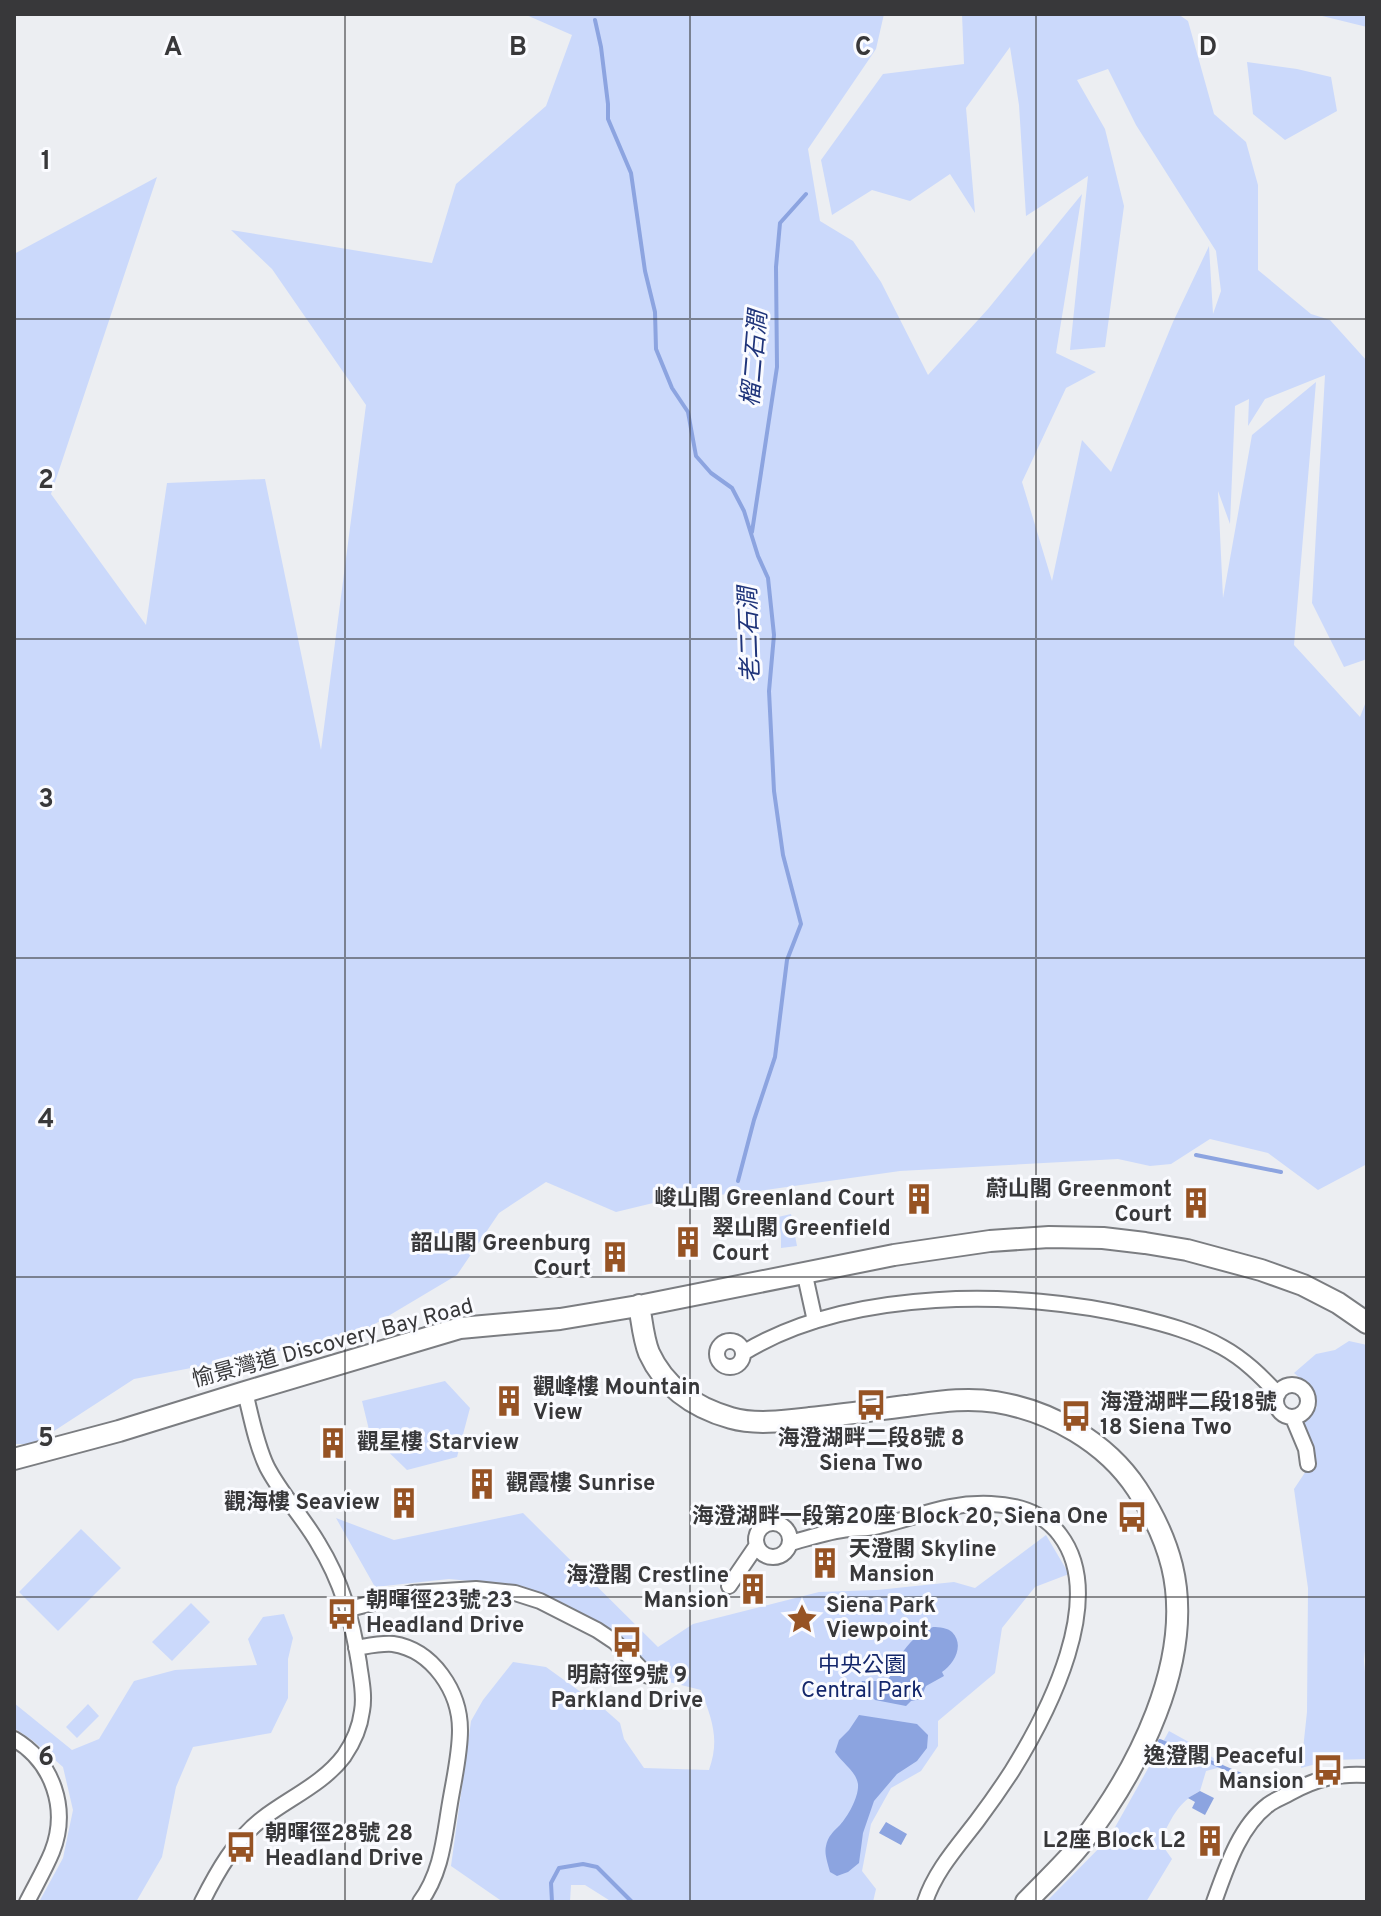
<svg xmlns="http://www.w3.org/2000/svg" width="1381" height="1916" font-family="Overpass,'Noto Sans TC',sans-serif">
	<rect width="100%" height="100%" fill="#eceef2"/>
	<path fill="#cbd9fb" d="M524 14H884L876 49 808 149 820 221 853 241 881 282 928 375 988 309 1082 194 1056 353 1096 372 1066 388 1022 482 1052 581 1082 440 1111 472 1173 322 1209 246 1213 314 1221 291 1216 251 1136 125 1108 69 1077 80 1105 129 1124 206 1105 347 1070 350 1088 176 1026 216 1019 105 1010 47 966 108 975 213 950 174 910 201 872 190 832 215 821 160 883 74 964 64 962 14H1178L1188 21 1214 114 1246 142 1258 185V270L1311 314 1330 320 1367 361V659L1344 667 1312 603 1325 375 1265 399 1248 426 1249 399 1235 406 1230 524 1218 491 1223 598 1252 435 1316 382 1294 645 1360 717 1367 699V1164L1318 1190 1268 1153 1210 1139 1171 1164 1150 1166 1118 1159 900 1171 738 1194 682 1196 616 1212 546 1182 499 1213 457 1275 353 1337 134 1379 34 1444H14V254L157 177 51 494 146 625 167 483 265 479 321 750 366 405 272 269 231 230 432 263 456 184 546 106 572 35Z
		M1314 14H1367V27Z
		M1247 62 1297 69 1331 77 1337 111 1285 140 1253 114Z
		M791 1214 797 1246 781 1248V1234L778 1217Z
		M1349 1341 1367 1345V1630L1364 1661 1367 1694V1759L1331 1760 1301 1768 1307 1712 1308 1588 1294 1489 1314 1459 1303 1421 1317 1407 1308 1385 1294 1373 1316 1354 1335 1350Z
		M445 1381 470 1408 457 1457 407 1470 370 1434 362 1401Z
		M523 1513 658 1647 693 1624 819 1592 877 1590 954 1582 975 1588 1046 1535 1069 1574 1035 1587 1002 1628 995 1673 938 1721V1746L921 1771 891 1788 871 1824 862 1871 876 1889 873 1902H612L585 1885H571L570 1902H503L451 1866 471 1721 483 1700 513 1662 546 1667 603 1708 620 1723 624 1739 644 1768 709 1770C720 1739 712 1720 701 1690L661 1680 642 1657 569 1606 522 1586 449 1579 375 1587 336 1518 394 1540Z
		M81 1529 121 1568 58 1631 19 1592Z
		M191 1603 210 1622 172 1661 152 1642Z
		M284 1614 293 1638 288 1659V1698L271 1733 193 1747 176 1787 162 1857 136 1902H39L63 1858 73 1810 63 1767 32 1740 14 1728V1703L72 1750 99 1739 134 1681 175 1670 257 1665 248 1639 263 1617Z
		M88 1704 99 1716 77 1738 66 1727Z
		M1169 1731 1196 1746 1225 1766 1206 1771 1200 1791C1177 1803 1171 1819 1160 1842L1172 1859 1146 1902H1046L1109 1838Z"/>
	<path fill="#8ca4e0" d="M933 1627C939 1627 948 1628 952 1632 965 1645 954 1664 942 1672L944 1676 926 1686 920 1699 911 1701 906 1706 875 1700 868 1692 858 1690 862 1681H886C892 1676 892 1671 896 1664 904 1647 916 1634 933 1627Z
		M859 1715 917 1724 928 1735 927 1748 917 1761 897 1774 874 1801 863 1833 859 1863 848 1872 837 1876 830 1872C828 1864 824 1854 826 1846 828 1836 833 1832 840 1825 848 1816 859 1797 858 1784 856 1771 842 1763 835 1752L839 1740 849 1730Z
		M1200 1791 1214 1798 1205 1815 1192 1808 1195 1802 1188 1798Z
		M886 1822 907 1834 901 1845 879 1833Z"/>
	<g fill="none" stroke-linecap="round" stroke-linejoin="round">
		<path stroke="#8ca4e0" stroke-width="4" d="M595 20 601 47 608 104V119L631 173 645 271 655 312 656 349 672 388 688 412 696 456 711 473 732 488 744 511 758 556 768 578 774 635 769 691 774 791 783 855 801 924 787 960 775 1057 754 1120 738 1181
			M752 532 777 367 776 267 780 223 806 194
			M1196 1155 1281 1172
			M1160 1741 1244 1776
			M552 1902 551 1883 559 1868 583 1864 597 1867 632 1902"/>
		<defs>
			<path id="street" d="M804 1271 815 1321
				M717 1354a13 13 0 1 1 26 0a13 13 0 1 1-26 0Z
				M743 1353C849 1288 1019 1289 1136 1317 1165 1324 1195 1332 1222 1347 1244 1359 1261 1376 1278 1394
				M1276 1401a16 16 0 1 1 32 0a16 16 0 1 1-32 0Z
				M1293 1418 1306 1449 1308 1464
				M756 1540a17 17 0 1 1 34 0a17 17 0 1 1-34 0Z
				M790 1543C809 1538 829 1531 849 1529 859 1528 869 1529 879 1526 919 1517 947 1502 991 1504 1018 1505 1043 1512 1060 1535 1108 1598 1048 1713 1012 1771 1001 1788 989 1805 977 1821 958 1846 935 1871 925 1902
				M729 1586 757 1545
				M349 1609 413 1593 476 1589 515 1593 540 1601 597 1630 615 1642 648 1676
				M356 1648C368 1646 381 1643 393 1644 433 1650 460 1692 460 1730 460 1754 454 1779 450 1803 444 1838 442 1872 420 1902
				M14 1739C53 1762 69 1809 52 1852 45 1869 35 1886 27 1902
				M202 1902C217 1872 235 1840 262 1819 289 1798 323 1784 344 1756 353 1743 360 1727 362 1711 365 1695 361 1679 359 1663 352 1619 342 1582 318 1543 303 1517 281 1494 267 1467 256 1444 251 1416 245 1392
				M1214 1902C1226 1869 1239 1827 1268 1805 1274 1800 1283 1797 1290 1793 1315 1779 1338 1773 1367 1775"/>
			<path id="secondary" d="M639 1305C642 1321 643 1338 649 1353 665 1388 696 1408 731 1418 755 1425 785 1421 810 1418 842 1415 874 1410 906 1406 937 1402 965 1397 996 1402 1051 1411 1106 1442 1137 1489 1152 1512 1165 1538 1172 1566 1195 1661 1137 1772 1080 1845 1064 1865 1044 1883 1026 1902
				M14 1459 119 1431 245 1392 460 1328 560 1319 644 1305 894 1255 990 1241 1049 1237 1103 1238 1145 1243 1187 1250 1261 1270 1303 1285 1338 1303 1367 1323"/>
		</defs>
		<use href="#street" stroke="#7b7d81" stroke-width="18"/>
		<use href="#secondary" stroke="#7b7d81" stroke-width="24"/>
		<use href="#street" stroke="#fff" stroke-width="14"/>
		<use href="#secondary" stroke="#fff" stroke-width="20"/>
	</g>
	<path fill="none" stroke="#38383a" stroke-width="2" stroke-opacity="0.55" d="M345 14V1902M690 14V1902M1036 14V1902M14 319H1367M14 639H1367M14 958H1367M14 1277H1367M14 1597H1367"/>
	<defs>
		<symbol id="building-bare" viewBox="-9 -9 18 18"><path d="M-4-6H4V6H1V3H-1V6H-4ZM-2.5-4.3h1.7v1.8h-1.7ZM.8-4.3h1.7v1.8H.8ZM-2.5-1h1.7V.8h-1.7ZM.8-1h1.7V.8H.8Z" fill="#965324" stroke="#fafbff" stroke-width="2.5" paint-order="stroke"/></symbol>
		<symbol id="bus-bare" viewBox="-9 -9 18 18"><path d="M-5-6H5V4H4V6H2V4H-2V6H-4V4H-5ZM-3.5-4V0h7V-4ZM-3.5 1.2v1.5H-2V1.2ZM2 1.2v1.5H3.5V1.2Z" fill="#965324" stroke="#fafbff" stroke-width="2.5" paint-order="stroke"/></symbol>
		<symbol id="sight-bare" viewBox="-9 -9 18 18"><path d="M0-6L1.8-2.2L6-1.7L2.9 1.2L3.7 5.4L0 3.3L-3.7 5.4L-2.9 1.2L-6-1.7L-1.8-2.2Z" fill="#965324" stroke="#fafbff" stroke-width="2.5" paint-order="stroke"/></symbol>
	</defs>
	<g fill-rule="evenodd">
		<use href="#building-bare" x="897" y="1177" width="44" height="44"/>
		<use href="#building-bare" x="1174" y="1181" width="44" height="44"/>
		<use href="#building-bare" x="666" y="1220" width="44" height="44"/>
		<use href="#building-bare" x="593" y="1235" width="44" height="44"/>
		<use href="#building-bare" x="487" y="1379" width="44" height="44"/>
		<use href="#bus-bare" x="849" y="1383" width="44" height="44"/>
		<use href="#bus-bare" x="1054" y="1394" width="44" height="44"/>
		<use href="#building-bare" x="311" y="1421" width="44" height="44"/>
		<use href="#building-bare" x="460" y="1462" width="44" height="44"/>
		<use href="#building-bare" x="382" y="1481" width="44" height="44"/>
		<use href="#bus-bare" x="1110" y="1495" width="44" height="44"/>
		<use href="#building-bare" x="803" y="1541" width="44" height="44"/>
		<use href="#building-bare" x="731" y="1567" width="44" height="44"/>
		<use href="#bus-bare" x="320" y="1592" width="44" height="44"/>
		<use href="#sight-bare" x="780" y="1597" width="44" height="44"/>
		<use href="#bus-bare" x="605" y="1620" width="44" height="44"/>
		<use href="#bus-bare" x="1306" y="1748" width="44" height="44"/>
		<use href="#building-bare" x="1188" y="1819" width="44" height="44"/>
		<use href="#bus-bare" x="219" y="1825" width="44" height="44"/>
	</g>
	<g text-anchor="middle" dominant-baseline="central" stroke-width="6" stroke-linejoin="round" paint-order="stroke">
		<g font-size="22" font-weight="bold" fill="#38383a" stroke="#fafbff" text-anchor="start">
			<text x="1172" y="1190" text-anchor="end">蔚山閣 Greenmont<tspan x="1172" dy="25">Court</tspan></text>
			<text x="895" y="1199" text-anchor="end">峻山閣 Greenland Court</text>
			<text x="712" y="1229">翠山閣 Greenfield<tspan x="712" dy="25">Court</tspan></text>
			<text x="591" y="1244" text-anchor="end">韶山閣 Greenburg<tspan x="591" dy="25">Court</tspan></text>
			<text x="533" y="1388">觀峰樓 Mountain<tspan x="533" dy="25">View</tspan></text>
			<text x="1100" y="1403">海澄湖畔二段18號<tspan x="1100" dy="25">18 Siena Two</tspan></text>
			<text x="871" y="1439" text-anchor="middle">海澄湖畔二段8號 8<tspan x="871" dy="25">Siena Two</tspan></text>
			<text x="357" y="1443">觀星樓 Starview</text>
			<text x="506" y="1484">觀霞樓 Sunrise</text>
			<text x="380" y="1503" text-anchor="end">觀海樓 Seaview</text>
			<text x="1108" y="1517" text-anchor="end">海澄湖畔一段第20座 Block 20, Siena One</text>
			<text x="849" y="1550">天澄閣 Skyline<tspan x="849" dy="25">Mansion</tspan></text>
			<text x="729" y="1576" text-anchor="end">海澄閣 Crestline<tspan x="729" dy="25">Mansion</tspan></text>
			<text x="366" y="1601">朝暉徑23號 23<tspan x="366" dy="25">Headland Drive</tspan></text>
			<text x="826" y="1606">Siena Park<tspan x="826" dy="25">Viewpoint</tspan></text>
			<text x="627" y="1676" text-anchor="middle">明蔚徑9號 9<tspan x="627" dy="25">Parkland Drive</tspan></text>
			<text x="1304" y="1757" text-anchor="end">逸澄閣 Peaceful<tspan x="1304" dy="25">Mansion</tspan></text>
			<text x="265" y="1834">朝暉徑28號 28<tspan x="265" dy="25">Headland Drive</tspan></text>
			<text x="1186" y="1841" text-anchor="end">L2座 Block L2</text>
		</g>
		<g font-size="22" fill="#38383a" stroke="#fafbff">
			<text transform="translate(333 1344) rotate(-15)">愉景灣道 Discovery Bay Road</text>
		</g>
		<g font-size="22" fill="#14276b" stroke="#fafbff">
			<text x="862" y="1666">中央公園<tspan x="862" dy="25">Central Park</tspan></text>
		</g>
		<g font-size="24" font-style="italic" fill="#1f347a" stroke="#fafbff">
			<text transform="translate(756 359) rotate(-85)">榴二石澗</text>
			<text transform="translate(751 635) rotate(-92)">老二石澗</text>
		</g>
	</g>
	<g font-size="26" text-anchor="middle" font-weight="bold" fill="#38383a" stroke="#fafbff" stroke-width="6" stroke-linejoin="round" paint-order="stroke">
		<text x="173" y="55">A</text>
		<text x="518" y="55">B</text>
		<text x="863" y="55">C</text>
		<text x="1208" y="55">D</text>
		<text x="46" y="169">1</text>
		<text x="46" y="488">2</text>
		<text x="46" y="807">3</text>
		<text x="46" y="1127">4</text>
		<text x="46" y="1446">5</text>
		<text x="46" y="1765">6</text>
	</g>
	<rect width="1381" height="1916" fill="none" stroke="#38383a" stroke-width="32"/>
</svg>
